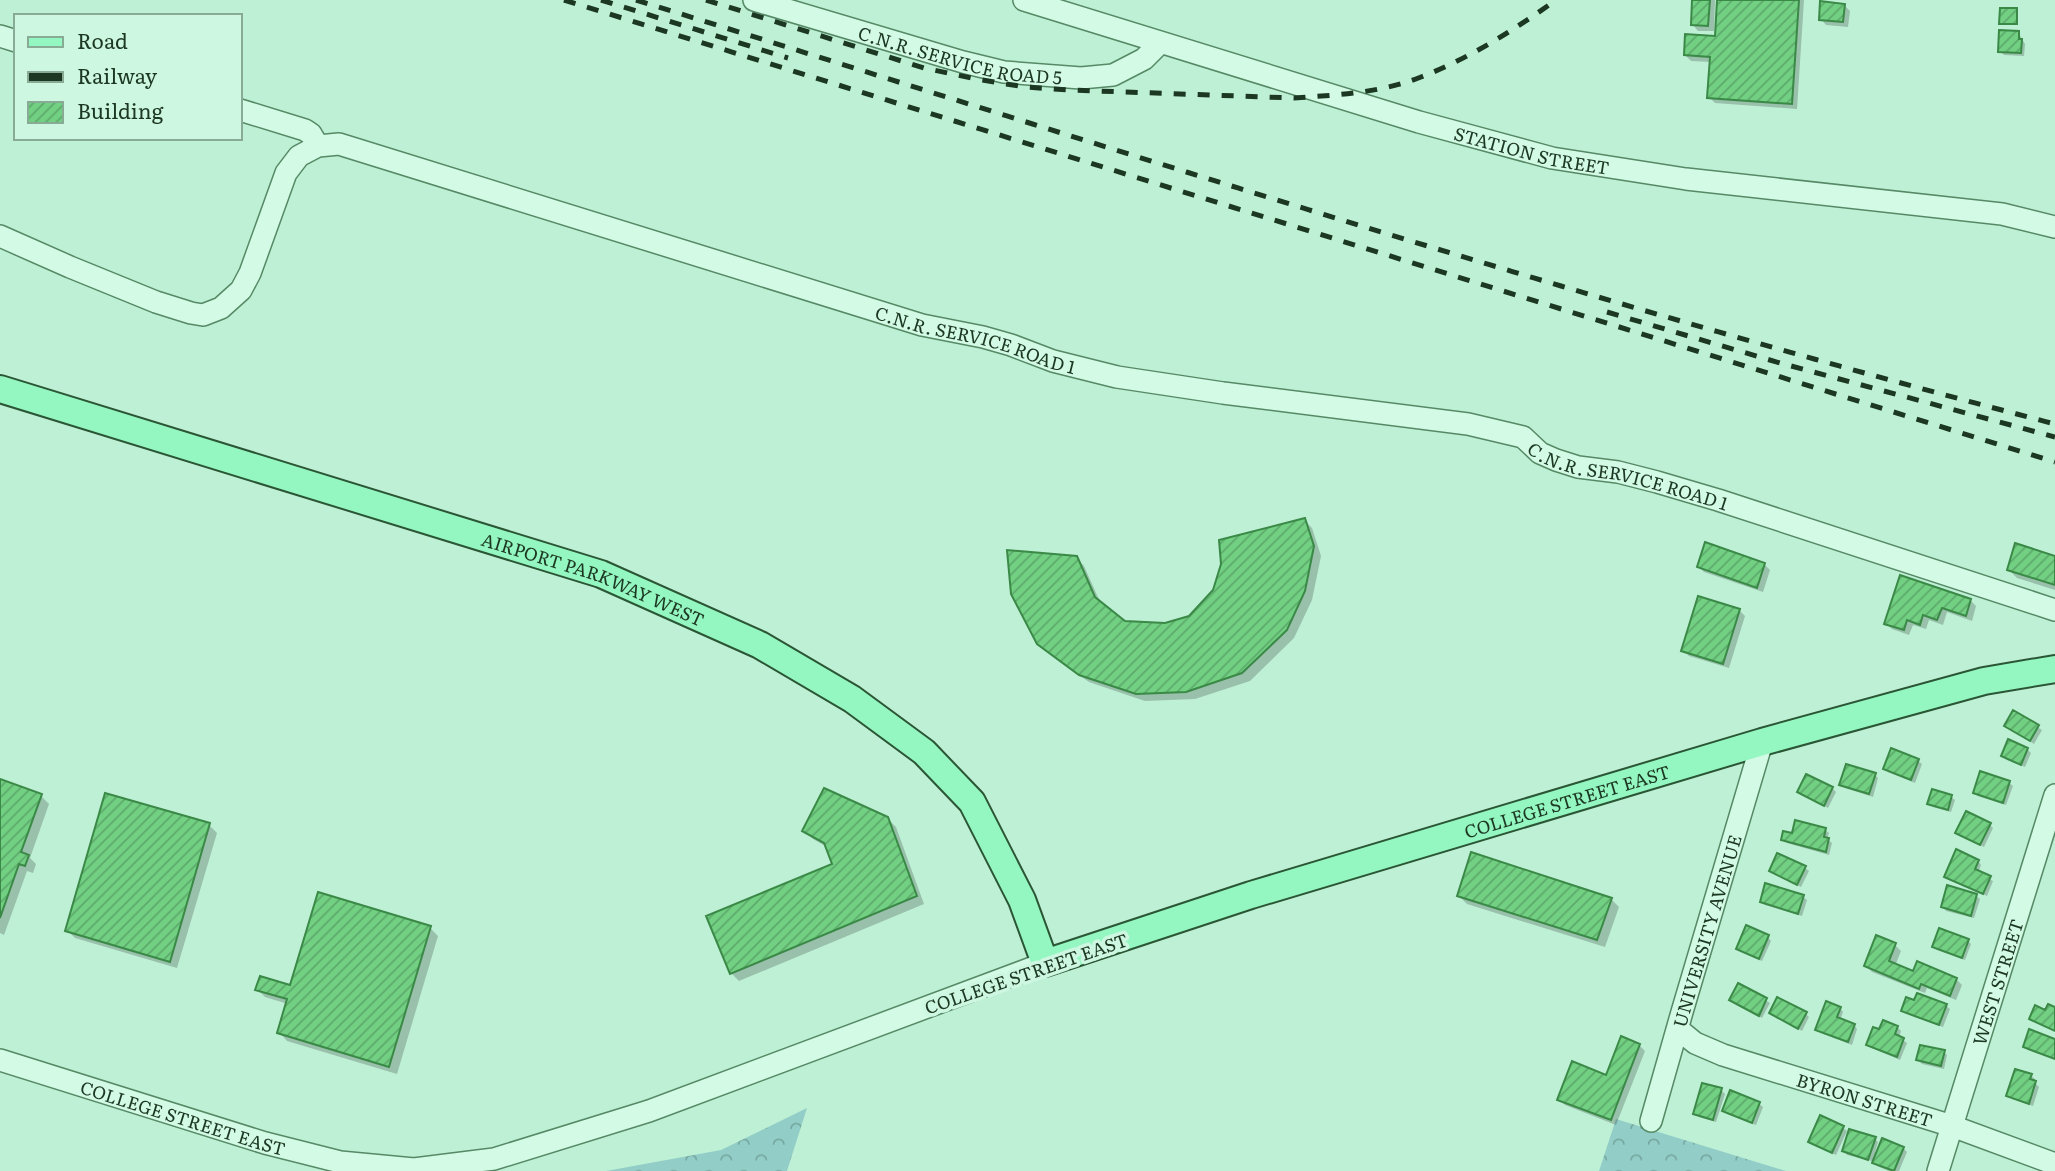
<svg xmlns="http://www.w3.org/2000/svg" width="2055" height="1171" font-family="Literata,serif">
	<defs>
		<pattern id="forest-crowns" width="20" height="18" patternUnits="userSpaceOnUse" patternTransform="scale(1.75)"><rect width="20" height="18" fill="#92cec7"/><path d="M2 6a3 3 0 1 1 6 0M12 15a3 3 0 1 1 6 0" fill="none" stroke="#76a8a1"/></pattern>
		<pattern id="building-hatch" width="6" height="6" patternUnits="userSpaceOnUse" patternTransform="scale(1.75)"><rect width="6" height="6" fill="#72d083"/><path d="M-1 1l2-2M0 6l6-6M5 7l2-2" fill="none" stroke="#5daa6b"/></pattern>
	</defs>
	<rect width="100%" height="100%" fill="#bef0d5"/>
	<path fill="url(#forest-crowns)" d="M807 1108 787 1171H606L721 1150Z
		M1616 1119 1786 1171H1599Z"/>
	<path fill="#0003" d="M1694 0H1715L1714 31H1698L1693 25Z
		M1719 0H1804L1797 109 1715 103 1709 97 1711 62 1691 61 1685 55 1716 38Z
		M1844 5 1850 11 1848 27 1826 25 1821 19Z
		M2018 32 2025 44 2024 56 2004 55 2000 51Z
		M1304 520 1312 528 1321 556 1312 600 1294 638 1250 681 1195 699 1145 701 1089 682 1047 652 1076 558 1084 566 1101 604 1124 623 1166 625 1190 617Z
		M2055 558V590L2017 578 2009 570Z
		M1764 564 1770 570 1763 592 1704 572 1699 567Z
		M1901 577 1971 601 1976 606 1972 621 1947 612 1943 625 1929 620 1926 629 1913 625 1909 635 1892 629 1886 623Z
		M1739 610 1745 616 1729 668 1689 656 1683 650Z
		M2014 713 2042 730 2034 744 2006 726Z
		M2027 749 2031 753 2025 767 2007 760 2003 756Z
		M1892 750 1918 761 1922 764 1915 783 1888 772 1885 768Z
		M1875 775 1878 778 1873 797 1845 788 1841 784Z
		M0 781 41 796 49 804 30 858 36 864 33 873 27 871 4 935 0 933Z
		M2009 783 2013 786 2006 805 1978 796 1975 792Z
		M1832 788 1836 792 1828 808 1799 792Z
		M1933 791 1951 797 1955 800 1951 812 1933 807 1929 803Z
		M887 818 896 827 924 904 739 981 731 973 835 865 827 847 813 839 804 831Z
		M209 825 217 833 177 968 75 938 67 930Z
		M1990 825 1993 828 1984 847 1961 836Z
		M1825 830 1829 833 1827 839 1832 843 1829 855 1787 843 1783 840 1793 836Z
		M1978 861 1981 865 1978 873 1993 881 1987 896 1949 880 1946 877Z
		M1805 868 1809 871 1801 887 1774 874 1771 871Z
		M1459 896 1611 899 1619 907 1605 947 1467 904Z
		M1976 896 1980 899 1974 918 1946 911 1943 907Z
		M1803 897 1807 900 1802 916 1765 905 1762 902Z
		M430 928 438 936 397 1074 287 1041 279 1032 288 1004 265 997 257 989 291 987Z
		M1768 937 1771 941 1762 961 1741 952 1738 948Z
		M1877 937 1895 945 1901 951 1895 966 1914 973 1956 979 1962 985 1956 1000 1927 988 1925 993 1872 972 1866 966Z
		M1968 941 1971 944 1965 960 1937 950 1934 946Z
		M1739 985 1770 1003 1762 1018 1731 1000Z
		M1946 1006 1950 1009 1943 1027 1907 1014 1904 1010Z
		M1840 1008 1843 1012 1840 1020 1854 1025 1857 1029 1852 1045 1821 1033 1817 1030Z
		M1771 1013 1806 1014 1809 1017 1802 1031Z
		M1897 1027 1901 1031 1899 1037 1907 1043 1900 1060 1872 1048 1868 1044 1880 1031Z
		M2055 1041V1060L2028 1050 2025 1047Z
		M1639 1045 1645 1051 1616 1125 1565 1105 1559 1100 1607 1077Z
		M1944 1052 1947 1055 1944 1069 1922 1064 1918 1060Z
		M2031 1076 2035 1079 2034 1082 2039 1087 2033 1106 2012 1099 2008 1095Z
		M1721 1090 1725 1094 1716 1122 1699 1117 1695 1114Z
		M1759 1104 1763 1107 1756 1125 1727 1114 1724 1110Z
		M1843 1128 1847 1131 1836 1155 1813 1145 1810 1142Z
		M1875 1139 1878 1142 1875 1152 1903 1148 1907 1152 1899 1171H1889L1877 1166 1872 1161 1847 1155 1844 1151Z"/>
	<path fill="url(#building-hatch)" stroke="#3b8947" stroke-width="2" d="M1692 0H1710L1708 26 1691 25Z
		M1717 0H1799L1792 104 1707 98 1710 57 1684 55 1685 34 1715 36Z
		M1820 1 1845 4 1843 22 1819 20Z
		M2000 8H2017V24H1999Z
		M1999 30 2019 31V39H2022L2021 53 1998 52Z
		M1305 518 1314 546 1305 591 1287 630 1242 673 1186 692 1136 694 1079 675 1037 644 1011 594 1007 550 1077 556 1095 597 1125 621 1165 623 1189 616 1213 590 1221 564 1219 540Z
		M1705 542 1765 563 1757 588 1697 567Z
		M2015 543 2055 556V585L2007 570Z
		M1900 575 1971 599 1966 616 1942 608 1937 620 1923 615 1920 625 1907 620 1904 630 1884 624Z
		M1698 596 1740 609 1723 664 1681 651Z
		M2013 710 2039 725 2030 741 2004 726Z
		M2008 739 2028 748 2021 765 2001 756Z
		M1891 748 1919 759 1911 780 1883 769Z
		M1846 764 1876 773 1869 794 1839 785Z
		M1980 771 2010 781 2003 803 1973 793Z
		M1806 774 1833 787 1824 806 1797 792Z
		M0 779 42 794 21 852 29 855 25 866 19 864 0 918Z
		M824 788 888 817 917 896 730 974 706 916 832 864 824 843 802 831Z
		M1932 789 1952 795 1948 810 1927 804Z
		M105 793 210 823 170 962 65 931Z
		M1966 811 1991 823 1980 845 1955 833Z
		M1795 820 1826 828 1824 837 1829 838 1826 852 1781 840 1783 831 1792 833Z
		M1956 849 1979 860 1975 869 1991 876 1983 894 1944 877Z
		M1471 852 1612 898 1597 940 1457 896Z
		M1777 853 1806 866 1797 885 1769 871Z
		M1765 883 1804 895 1798 914 1760 902Z
		M1947 885 1977 894 1971 916 1941 907Z
		M318 892 431 926 389 1067 277 1033 287 999 255 990 260 976 290 985Z
		M1746 925 1769 935 1759 959 1736 949Z
		M1939 928 1969 939 1962 958 1932 947Z
		M1876 935 1896 943 1889 961 1913 971 1917 961 1957 978 1950 996 1921 984 1919 989 1864 966Z
		M1738 983 1767 998 1759 1016 1729 1000Z
		M1917 993 1947 1004 1939 1025 1901 1011 1906 997 1914 1000Z
		M1777 997 1807 1012 1798 1029 1769 1013Z
		M1826 1001 1841 1007 1837 1017 1855 1024 1848 1042 1815 1030Z
		M2048 1004 2055 1007V1031L2029 1019 2035 1005 2045 1010Z
		M1883 1020 1898 1026 1895 1034 1904 1038 1897 1057 1866 1045 1873 1027 1879 1029Z
		M2029 1029 2055 1039V1059L2023 1047Z
		M1621 1036 1640 1044 1611 1120 1557 1100 1572 1061 1606 1075Z
		M1920 1045 1945 1050 1941 1066 1916 1060Z
		M2015 1069 2032 1074 2030 1079 2036 1081 2029 1104 2006 1096Z
		M1702 1083 1722 1088 1713 1120 1693 1114Z
		M1730 1090 1760 1102 1752 1123 1722 1111Z
		M1820 1115 1844 1126 1832 1153 1808 1142Z
		M1849 1129 1876 1137 1868 1160 1842 1151Z
		M1882 1138 1904 1147 1894 1171 1872 1163Z"/>
	<g fill="none" stroke-linecap="round" stroke-linejoin="round">
		<defs>
			<g id="minor">
				<path id="s1" d="M754 0 963 62 1004 72 1081 78 1113 75 1144 59 1160 43"/>
				<path id="s2" d="M1024 0 1419 122 1552 158 1686 179 2002 214 2055 227"/>
				<path d="M0 36 16 41"/>
				<path d="M240 110 305 130 311 134 318 146"/>
				<path id="s3" d="M0 236 70 267 156 302 191 313 203 315 221 308 241 290 250 273 286 173 299 156 318 146 339 144 922 325 983 337 1011 345 1053 361 1117 377 1223 393 1468 424 1523 437 1540 453 1556 460 1578 467 1618 472 1657 482 1718 500 2055 610"/>
				<path id="s4" d="M1678 1029 1695 1043 1723 1055 1952 1126 2055 1164"/>
				<path id="s5" d="M0 1060 265 1143 340 1162 414 1169 494 1159 649 1111 1045 963"/>
				<path id="s6" d="M1651 1121 1682 1012 1762 742"/>
				<path id="s7" d="M1938 1171 2055 795"/>
			</g>
			<g id="major">
				<path id="s8" d="M0 389 601 574 760 645 852 699 924 752 972 802 1022 900 1045 963 1251 895 1762 742 1984 681 2055 669"/>
			</g>
		</defs>
		<use href="#minor" stroke="#568965" stroke-width="24"/>
		<use href="#major" stroke="#2b5635" stroke-width="30"/>
		<use href="#minor" stroke="#d2fae5" stroke-width="21"/>
		<use href="#major" stroke="#94f6c0" stroke-width="26"/>
		<path stroke="#1c3822" stroke-width="5" stroke-dasharray="12 12" stroke-linecap="butt" d="M564 0 2055 462
			M601 0 788 58
			M636 0C1107 146 1577 300 2055 424
			M706 0 924 68 976 79 1025 87 1069 90 1294 98C1336 95 1381 93 1421 77 1470 58 1514 30 1556 0
			M1607 312 1780 363 2055 437"/>
	</g>
	<g text-anchor="middle" dominant-baseline="central" stroke-width="7" stroke-linejoin="round" paint-order="stroke">
		<g font-size="18" fill="#1c3822" stroke="#cef7e1">
			<text stroke="none"><textPath href="#s1" startOffset="214">C.N.R. SERVICE ROAD 5</textPath></text>
			<text stroke="none"><textPath href="#s2" startOffset="530">STATION STREET</textPath></text>
			<text stroke="none"><textPath href="#s3" startOffset="1120">C.N.R. SERVICE ROAD 1</textPath></text>
			<text stroke="none"><textPath href="#s3" startOffset="1792">C.N.R. SERVICE ROAD 1</textPath></text>
			<text stroke="none"><textPath href="#s8" startOffset="623">AIRPORT PARKWAY WEST</textPath></text>
			<text stroke="none"><textPath href="#s8" startOffset="1792">COLLEGE STREET EAST</textPath></text>
			<text stroke="none"><textPath href="#s6" startOffset="198">UNIVERSITY AVENUE</textPath></text>
			<text transform="translate(1026 973) rotate(-19)">COLLEGE STREET EAST</text>
			<text stroke="none"><textPath href="#s7" startOffset="198">WEST STREET</textPath></text>
			<text stroke="none"><textPath href="#s4" startOffset="201">BYRON STREET</textPath></text>
			<text stroke="none"><textPath href="#s5" startOffset="192">COLLEGE STREET EAST</textPath></text>
		</g>
	</g>
	<rect x="14" y="14" width="228" height="126" fill="#cef7e1" stroke="#87ab95" stroke-width="2"/>
	<rect x="28" y="37" width="35" height="10" fill="#94f6c0" stroke="#87ab95" stroke-width="2"/>
	<text x="77" y="49" font-size="21" fill="#1c3822">Road</text>
	<rect x="28" y="72" width="35" height="10" fill="#1c3822" stroke="#87ab95" stroke-width="2"/>
	<text x="77" y="84" font-size="21" fill="#1c3822">Railway</text>
	<rect x="28" y="102" width="35" height="21" fill="url(#building-hatch)" stroke="#87ab95" stroke-width="2"/>
	<text x="77" y="119" font-size="21" fill="#1c3822">Building</text>
</svg>
